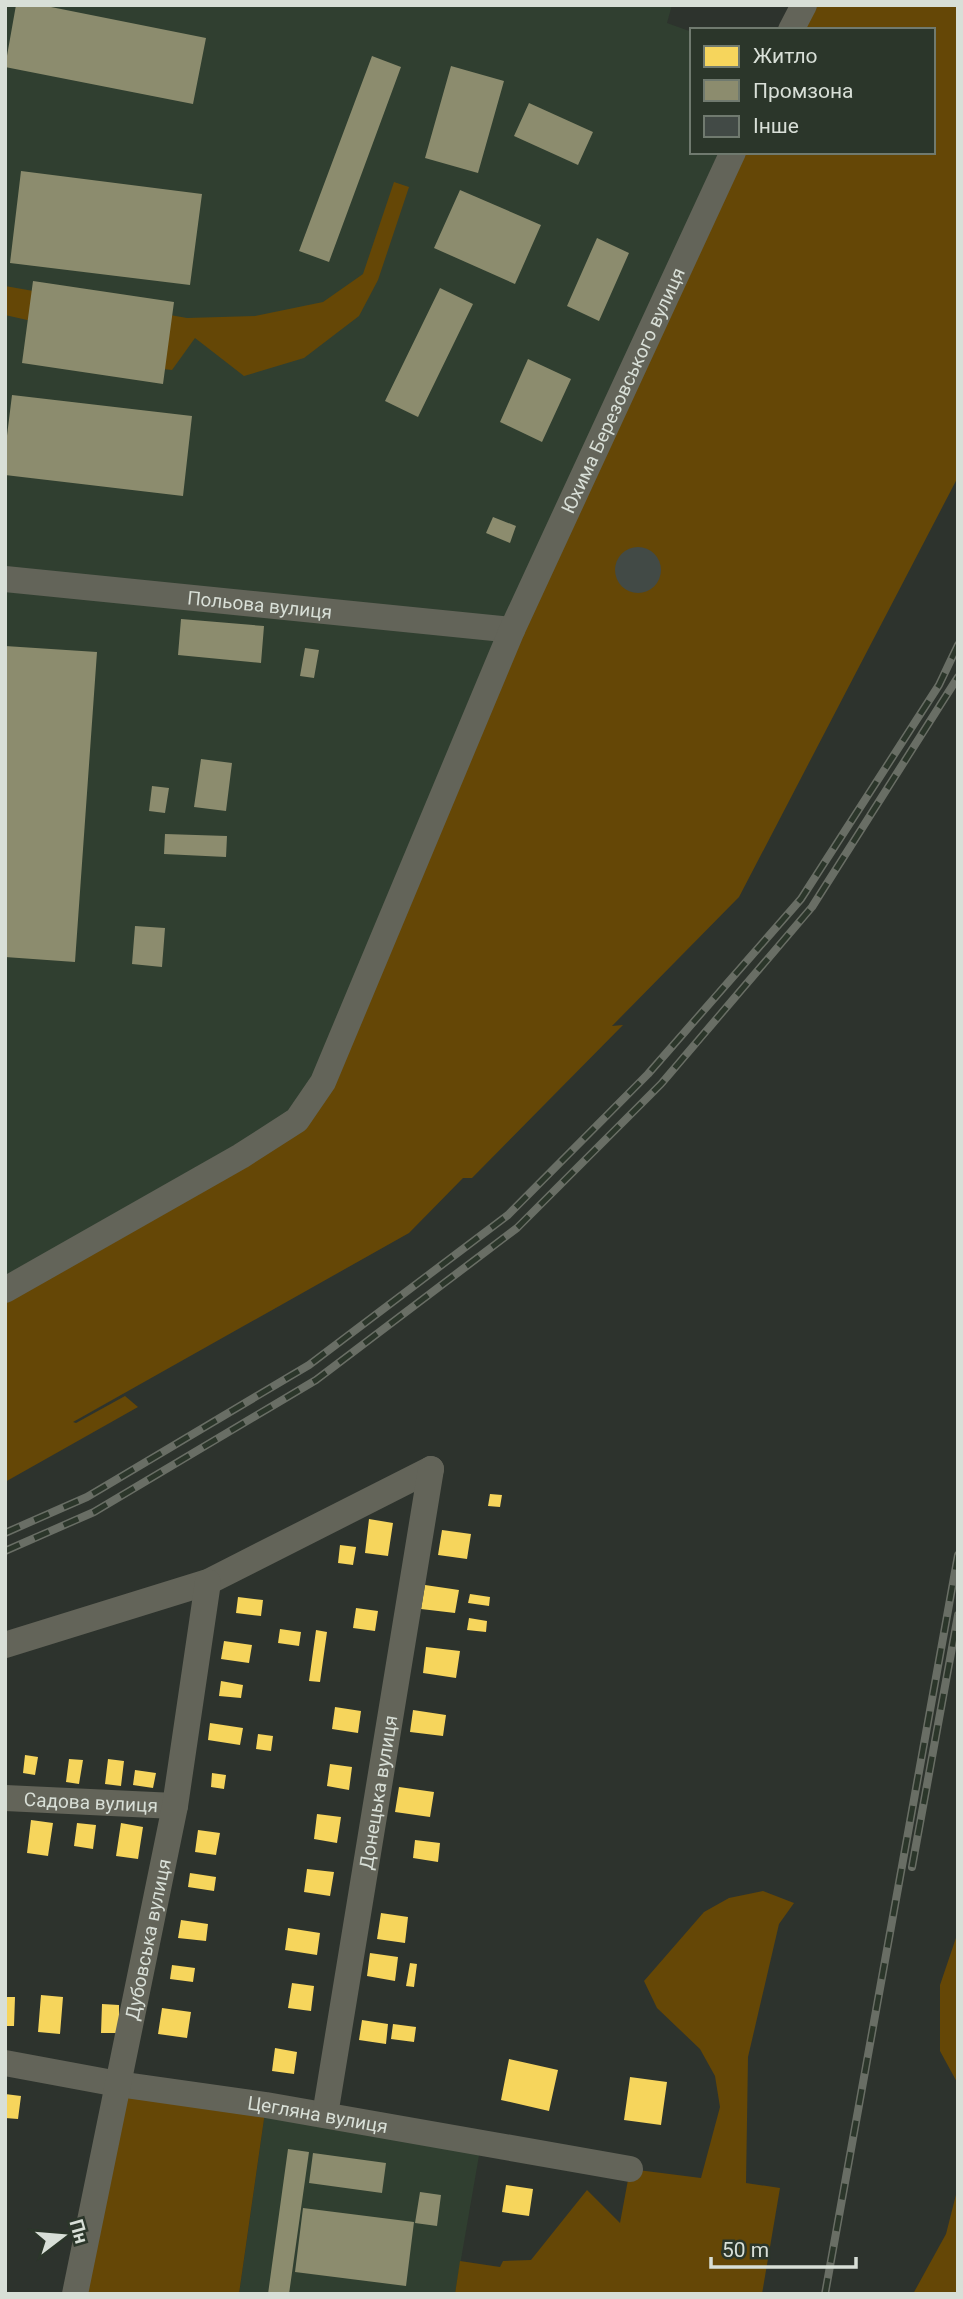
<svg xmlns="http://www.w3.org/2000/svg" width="963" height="2299" font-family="Roboto,sans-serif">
	<rect width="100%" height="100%" fill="#2d332d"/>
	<path fill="#303f30" d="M5 5H672L667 23 692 32V152H733L297 1120 5 1290Z
		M266 2105 481 2144 455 2294H239Z"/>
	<path fill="#654706" d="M804 5H958V477L739 897 612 1026 623 1025 472 1178H463L409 1233 73 1422 76 1423 125 1396 138 1407 5 1482V1290L297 1120 733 152H933V30H791Z
		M394 182 409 187 378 280 359 316 304 358 244 376 195 338 172 370 93 361 36 322 5 315V286L187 318 255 316 323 302 363 274Z
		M763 1891 794 1903 779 1924 748 2057 746 2183 780 2188 762 2294H455L460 2261 500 2267 503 2261 531 2260 587 2190 620 2223 630 2169 701 2178 720 2107 715 2076 700 2049 657 2008 644 1981 704 1912 729 1898Z
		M958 1932V2084L940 2051V1985Z
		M118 2084 266 2105 239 2294H75Z
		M958 2187V2294H913L946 2234Z"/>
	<path fill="#f6d55c" d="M490 1494 502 1495 500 1507 488 1506Z
		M369 1519 393 1523 388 1556 365 1553Z
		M442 1530 471 1534 467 1559 438 1555Z
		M340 1545 356 1547 353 1565 338 1563Z
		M425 1585 459 1590 455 1613 421 1609Z
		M470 1594 490 1597 489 1606 468 1603Z
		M238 1597 263 1600 261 1616 236 1613Z
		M356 1608 378 1611 375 1631 353 1628Z
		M469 1618 487 1621 486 1632 467 1630Z
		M280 1629 301 1632 299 1646 278 1643Z
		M316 1630 327 1632 320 1682 309 1681Z
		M224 1641 252 1645 249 1663 221 1659Z
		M426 1647 460 1651 456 1678 423 1673Z
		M221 1681 243 1685 241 1698 219 1696Z
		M335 1707 361 1711 358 1733 332 1729Z
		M413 1710 446 1715 443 1736 410 1732Z
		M210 1723 243 1728 240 1745 208 1740Z
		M258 1734 273 1736 271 1751 256 1749Z
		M25 1755 38 1757 35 1775 23 1773Z
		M69 1759 83 1760 79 1784 66 1782Z
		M108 1759 124 1761 121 1786 105 1784Z
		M330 1764 352 1767 349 1790 327 1786Z
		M135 1770 156 1773 153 1788 133 1785Z
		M212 1773 226 1775 224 1789 211 1787Z
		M399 1787 434 1792 430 1817 395 1812Z
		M317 1814 341 1817 337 1843 314 1839Z
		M31 1820 53 1823 48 1856 27 1853Z
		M77 1823 96 1825 93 1849 74 1846Z
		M121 1823 143 1827 138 1859 116 1856Z
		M198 1830 220 1833 216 1855 195 1852Z
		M415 1840 440 1843 438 1862 413 1858Z
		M307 1869 334 1872 330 1896 304 1892Z
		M190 1873 216 1877 214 1891 188 1887Z
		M381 1913 408 1917 405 1943 377 1939Z
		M181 1920 208 1924 206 1941 178 1938Z
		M288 1928 320 1933 317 1955 285 1950Z
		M370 1953 398 1957 395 1981 367 1976Z
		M410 1963 417 1964 414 1987 406 1986Z
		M172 1965 195 1968 193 1982 170 1979Z
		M292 1983 314 1986 311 2011 288 2008Z
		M41 1995 63 1997 60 2034 38 2032Z
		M5 1997H15L14 2026H5Z
		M102 2004 119 2005V2033H101Z
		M162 2008 191 2012 187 2038 158 2034Z
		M362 2020 388 2024 386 2044 359 2040Z
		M393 2024 416 2027 414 2042 391 2039Z
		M275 2048 297 2052 294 2074 272 2071Z
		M509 2059 558 2070 549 2111 501 2100Z
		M630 2077 667 2082 661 2125 624 2120Z
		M5 2094 21 2096 18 2119 5 2118Z
		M506 2185 533 2189 529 2216 502 2212Z"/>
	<path fill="#8c8c6e" d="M16 5H41L206 38 193 104 5 67Z
		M372 56 401 67 329 262 299 251Z
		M451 66 504 81 478 173 425 158Z
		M529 103 593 132 578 165 514 136Z
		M21 171 202 194 190 285 10 263Z
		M460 190 541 225 515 284 434 248Z
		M597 238 629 253 599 321 567 306Z
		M33 281 174 302 163 384 22 363Z
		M440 288 473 304 418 417 385 401Z
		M528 359 571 379 542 442 500 422Z
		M12 395 192 416 183 496 5 475V452Z
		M493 517 516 526 510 543 486 533Z
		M181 619 264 626 261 663 178 655Z
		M5 646 97 652 75 962 5 957Z
		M305 648 319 650 314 678 300 676Z
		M201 759 232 763 226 811 194 807Z
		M152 786 169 788 165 813 149 811Z
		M165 834 227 836 226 857 164 854Z
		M135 926 165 928 162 967 132 964Z
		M288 2149 309 2152 289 2294H268Z
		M313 2153 386 2163 382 2193 309 2183Z
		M420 2192 441 2195 437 2226 415 2223Z
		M303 2208 414 2222 406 2286 295 2272Z"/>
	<path fill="#424a46" d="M615 570a23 23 0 1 1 46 0a23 23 0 1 1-46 0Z"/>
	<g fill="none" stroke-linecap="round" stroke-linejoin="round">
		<g stroke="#636459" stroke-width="26">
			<path d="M791 30 804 5"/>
			<path id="s1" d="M5 579 512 630"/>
			<path id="s2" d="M5 1290 241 1156 297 1120 323 1082 512 630 733 152"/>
			<path d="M5 1645 208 1582 431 1469"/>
			<path id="s3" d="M5 1798 175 1806"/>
			<path id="s4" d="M5 2063 118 2084 266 2105 630 2169"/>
			<path id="s5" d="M325 2115 431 1469"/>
			<path id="s6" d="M75 2294 175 1806 208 1582"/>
		</g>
		<defs>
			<path id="rail" d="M5 1533 87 1497 309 1365 508 1215 648 1074 801 899 939 685 958 645
				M5 1551 94 1512 316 1380 517 1228 661 1084 812 907 958 677
				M912 1867 958 1615
				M825 2294 958 1555"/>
		</defs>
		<use href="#rail" stroke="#696e65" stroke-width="8"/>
		<use href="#rail" stroke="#2b362a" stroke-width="5" stroke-dasharray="16" stroke-linecap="butt"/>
	</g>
	<g text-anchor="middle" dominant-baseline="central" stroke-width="7" stroke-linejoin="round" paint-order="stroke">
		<g font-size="19" fill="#d8dfd7" stroke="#2b362a">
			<text stroke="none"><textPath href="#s2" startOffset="1138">Юхима Березовського вулиця</textPath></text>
			<text stroke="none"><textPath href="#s1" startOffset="256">Польова вулиця</textPath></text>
			<text stroke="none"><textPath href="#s5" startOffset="327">Донецька вулиця</textPath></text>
			<text stroke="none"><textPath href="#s3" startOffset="86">Садова вулиця</textPath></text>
			<text stroke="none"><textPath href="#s6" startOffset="362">Дубовська вулиця</textPath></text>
			<text stroke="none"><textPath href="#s4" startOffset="317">Цегляна вулиця</textPath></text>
		</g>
	</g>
	<rect width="963" height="2299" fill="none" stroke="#d8dfd7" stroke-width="14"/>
	<rect x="690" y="28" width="245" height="126" fill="#2b362a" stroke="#707a6f" stroke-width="2"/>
	<rect x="704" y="46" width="35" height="21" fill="#f6d55c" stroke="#707a6f" stroke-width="2"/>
	<text x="753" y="63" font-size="21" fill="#d8dfd7">Житло</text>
	<rect x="704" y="80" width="35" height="21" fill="#8c8c6e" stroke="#707a6f" stroke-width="2"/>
	<text x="753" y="98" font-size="21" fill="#d8dfd7">Промзона</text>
	<rect x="704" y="116" width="35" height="21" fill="#424a46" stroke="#707a6f" stroke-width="2"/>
	<text x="753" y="133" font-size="21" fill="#d8dfd7">Інше</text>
	<g transform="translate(63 2236) rotate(74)" stroke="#2b362a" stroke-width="5" paint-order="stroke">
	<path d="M0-5L12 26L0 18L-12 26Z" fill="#d8dfd7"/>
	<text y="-10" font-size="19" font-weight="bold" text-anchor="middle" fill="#d8dfd7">Пн</text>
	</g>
	<path d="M711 2257v10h145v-10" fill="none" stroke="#d8dfd7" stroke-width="3.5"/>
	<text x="722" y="2257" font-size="21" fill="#d8dfd7" stroke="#2b362a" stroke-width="5" paint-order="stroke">50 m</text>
</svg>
